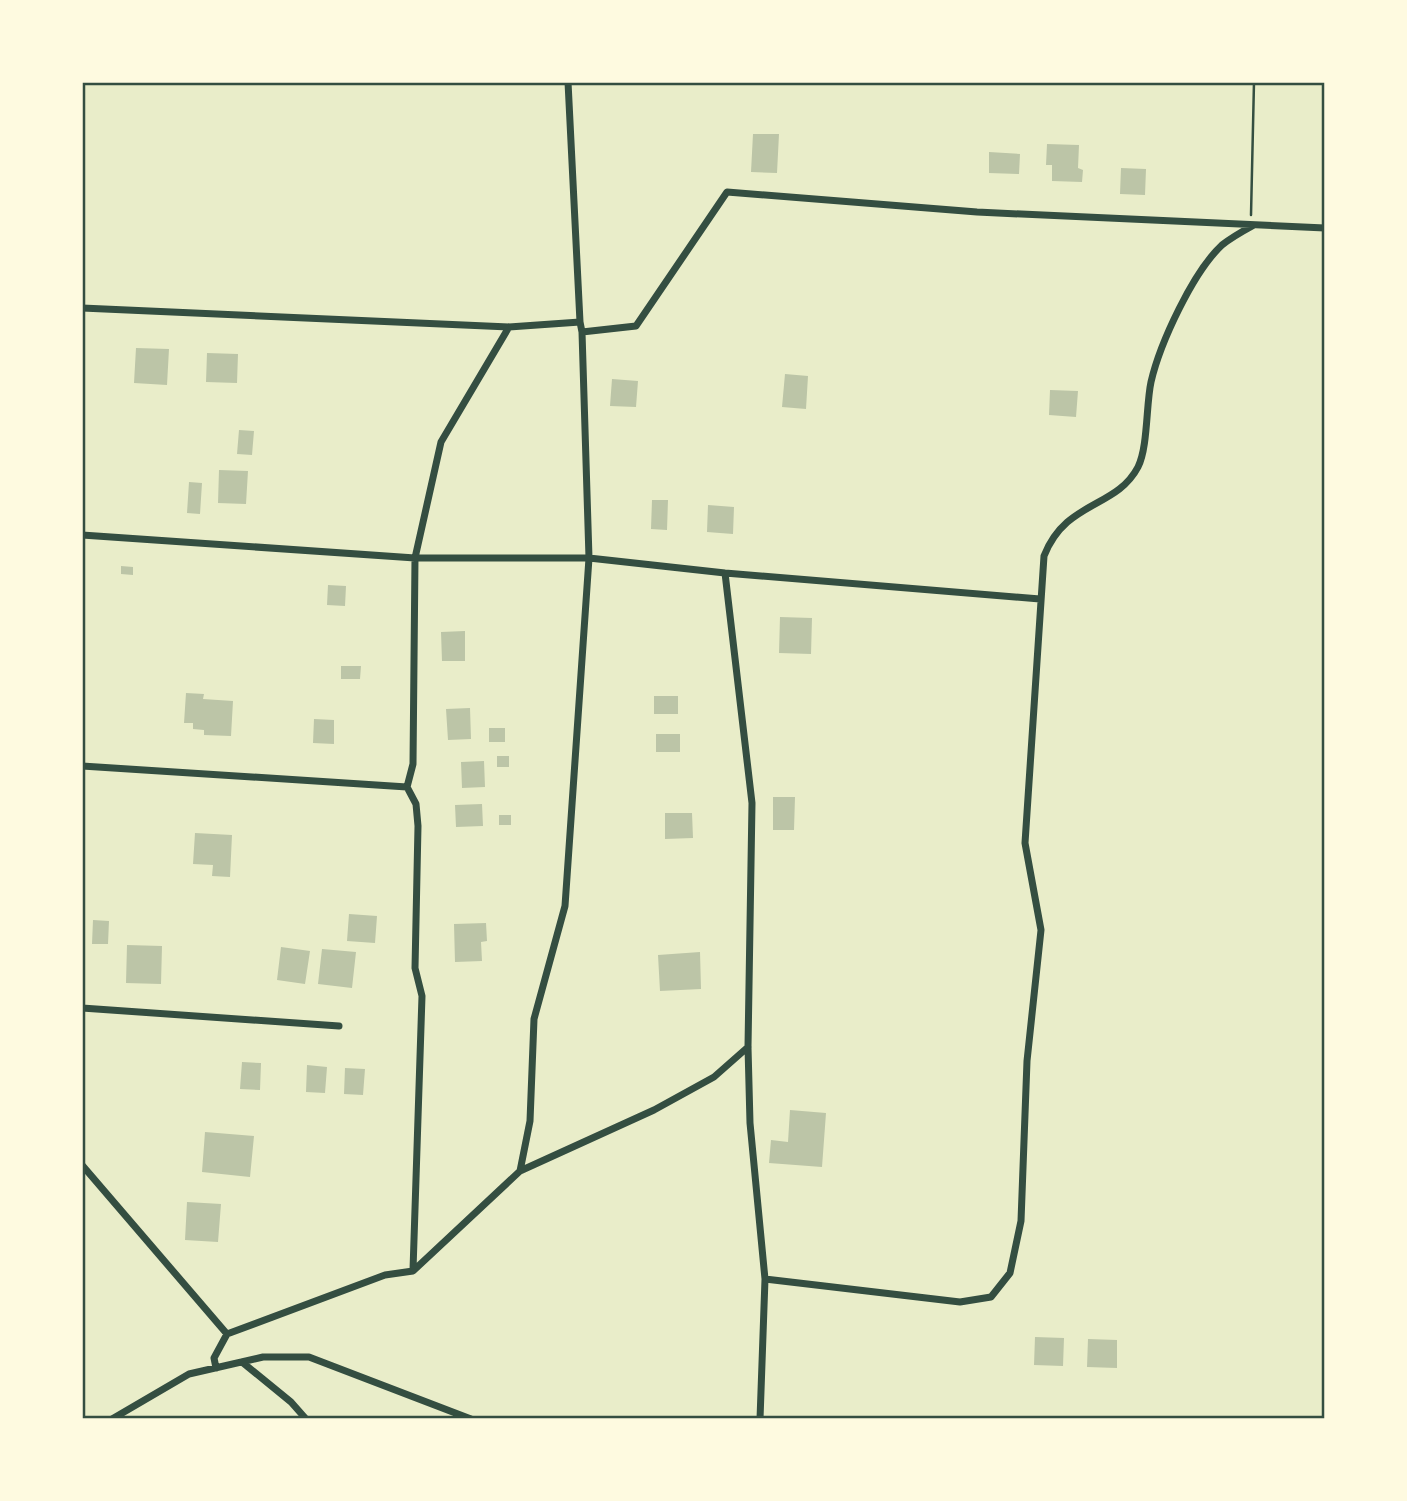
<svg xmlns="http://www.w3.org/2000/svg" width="1407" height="1501" font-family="Inter,sans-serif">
	<rect width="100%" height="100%" fill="#e9edc9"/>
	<path fill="#bcc5a7" d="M753 134H779L777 173 751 172Z
		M1047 144 1079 145 1078 168 1083 170 1082 182 1052 181V165H1046Z
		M989 152 1020 154 1019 174 989 173Z
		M1121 168 1146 169 1145 195 1120 194Z
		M136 348 169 349 167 385 134 383Z
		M207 353 238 354 237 383 206 382Z
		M785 374 808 376 806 409 782 407Z
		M612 379 638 381 636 407 610 406Z
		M1050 390 1078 391 1076 417 1049 415Z
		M239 430 254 431 252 455 237 454Z
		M219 470 248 471 246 504 218 503Z
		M189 482 202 483 200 514 187 513Z
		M652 500H668L667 530 651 529Z
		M708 505 734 507 733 534 707 532Z
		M121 566 133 567V575L121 574Z
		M328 585 346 586 345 606 327 605Z
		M780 617 812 618 811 654 779 653Z
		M465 631V661H442L441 632Z
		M341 666H361L360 679H341Z
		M186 693 204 694 203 699 233 701 231 736 204 735V730L193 729V723H184Z
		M654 696H678V714H654Z
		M470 708 471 739 448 740 446 709Z
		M314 719 334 720V744L313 743Z
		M489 728H505V742H489Z
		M656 734H680V752H656Z
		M497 756H509V767H497Z
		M484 761 485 787 462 788 461 762Z
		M773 797H795L794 830H773Z
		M482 804 483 826 456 827 455 805Z
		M665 813H692L693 838 665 839Z
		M499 815H511V825H499Z
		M195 833 232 835 230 877 212 876 213 865 193 864Z
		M349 914 377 916 375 943 347 941Z
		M93 920 109 921 108 944H92Z
		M486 923 487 941 481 942 482 961 455 962 454 924Z
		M127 945 162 946 161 984 126 983Z
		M281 947 310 951 305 984 277 980Z
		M322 949 356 952 352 988 318 984Z
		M700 952 701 989 660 991 658 955Z
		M242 1062 261 1063 260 1090 240 1089Z
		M307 1065 327 1067 325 1093 306 1092Z
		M345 1068 365 1069 363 1095 344 1094Z
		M790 1110 826 1113 822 1167 769 1163 771 1140 788 1142Z
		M205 1132 254 1136 250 1177 202 1172Z
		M187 1202 221 1204 218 1242 185 1240Z
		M1035 1337 1064 1338 1063 1366 1034 1365Z
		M1088 1339 1117 1340V1368L1087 1367Z"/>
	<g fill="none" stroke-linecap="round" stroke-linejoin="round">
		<path stroke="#344e41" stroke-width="2.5" d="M1251 215 1254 82"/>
		<path stroke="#344e41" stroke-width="7" d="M568 82 580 322
			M82 308 509 327 580 322 582 332 589 558 565 906 534 1019 530 1121 520 1171 413 1271 385 1275 227 1334 214 1358 216 1368
			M582 332 636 326 727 192 977 212 1325 228
			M82 535 415 558H589L725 573 1040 599
			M725 573 752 803 748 1047 750 1123 765 1279 760 1419
			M82 766 407 787
			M82 1008 339 1026
			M82 1165 227 1334
			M520 1171 654 1110 714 1077 748 1047
			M413 1270 422 996 415 968 418 826 416 804 407 787 413 764 415 558 441 442 509 327
			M765 1279 960 1302 991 1297 1010 1273 1021 1221 1027 1061 1041 930 1025 843 1044 556C1066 500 1116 509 1138 467 1148 447 1146 405 1151 382 1160 343 1193 272 1222 245 1232 237 1243 231 1254 225
			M242 1362 291 1402 306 1419
			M112 1419 189 1374 263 1357H309L471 1419"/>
	</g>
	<rect width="1407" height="1501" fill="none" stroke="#fefae0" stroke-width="168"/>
	<rect x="84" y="84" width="1239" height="1333" fill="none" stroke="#344e41" stroke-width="2.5"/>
</svg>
